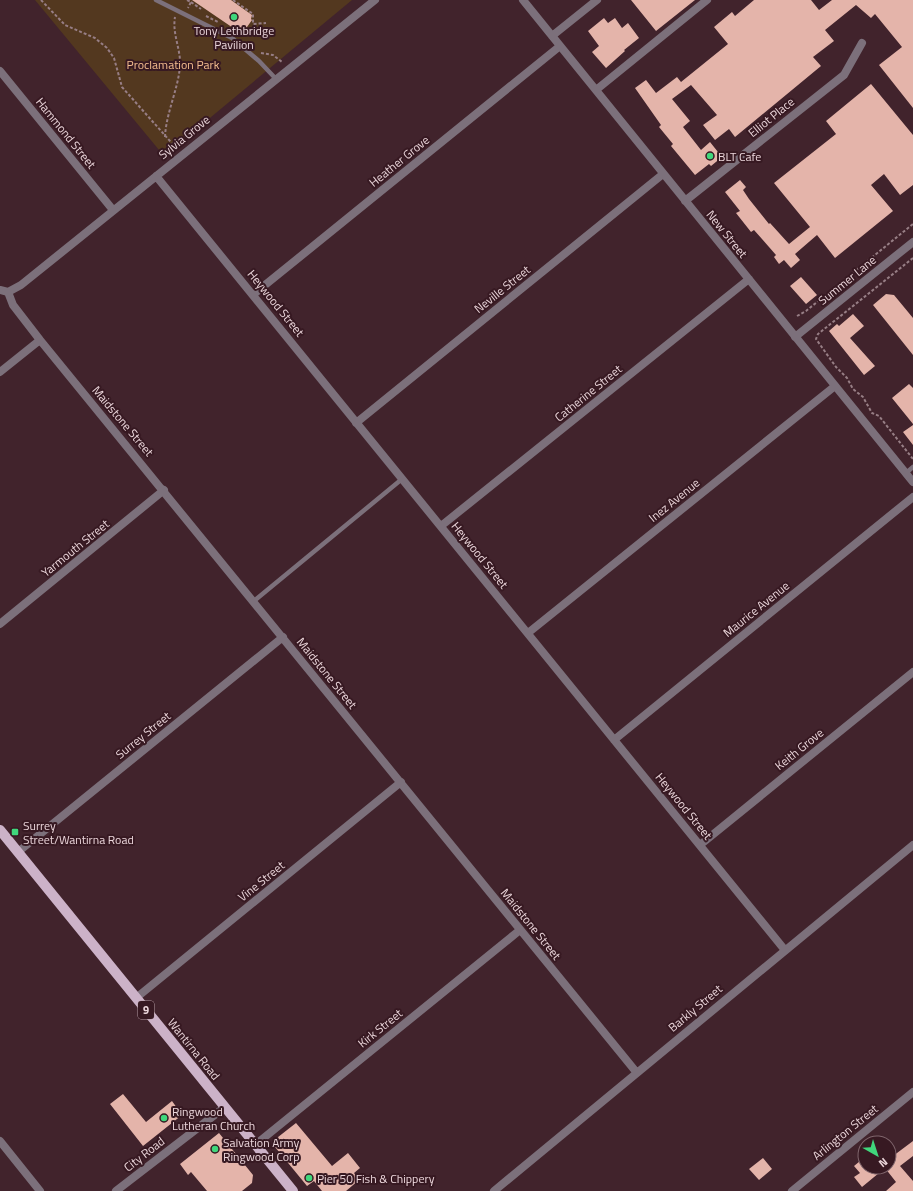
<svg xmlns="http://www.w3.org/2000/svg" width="913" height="1191" font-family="'Titillium Web',sans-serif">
	<rect width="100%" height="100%" fill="#41232c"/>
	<path fill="#53381f" d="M35 0H352L164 156Z"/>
	<path fill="#e4b4aa" d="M192 0H231L252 15 251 19 252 20 242 34Z
		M631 0H695L656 31Z
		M754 0H811L819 10 832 0H913V108L879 65 902 47 875 14 871 18 856 5 825 30 834 41 813 57 821 66 735 137 729 129 715 140 703 125 717 115 691 85 672 99 690 121 683 127 701 150 710 142 722 157 711 166 709 164 695 175 671 146 673 144 659 127 661 125 635 88 646 80 656 93 677 77 681 82 728 44 714 27 732 12 735 16Z
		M604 18 608 23 615 18 622 28 628 23 639 38 624 50 625 51 606 68 592 52 599 46 588 31Z
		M871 84 913 135V185L900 195 884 174 871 185 893 211 835 258 817 235 795 254 800 260 791 268 784 260 779 264 774 257 776 255 754 230 751 232 736 213 740 211 725 192 740 180 746 187 743 190 749 199 769 224 770 223 789 244 810 227 774 183 836 134 826 121Z
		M801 277 817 295 806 304 790 286Z
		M886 294 894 295 913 318V355L873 305Z
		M853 314 864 326 850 338 875 366 864 375 829 331 837 324 839 326Z
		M909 384 913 388V424L892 398Z
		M913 425V445L903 432Z
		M123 1094 146 1122 172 1101 182 1115 143 1146 110 1104Z
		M296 1123 332 1166 348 1153 360 1168 354 1173 359 1180 346 1191H322L314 1181 307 1186 275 1147 273 1141Z
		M219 1133 253 1175 252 1183 242 1191H207L191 1172 188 1175 180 1164Z
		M913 1141V1156L900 1166 913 1181V1191H886L896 1182 885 1168 862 1187 854 1177 860 1173 854 1166 865 1157V1167H889V1159Z
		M763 1158 772 1169 759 1180 749 1169Z"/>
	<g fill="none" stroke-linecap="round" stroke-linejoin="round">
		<path stroke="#977e85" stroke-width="2" stroke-dasharray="3 2" stroke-linecap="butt" d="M41 0 65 25 95 38 107 48 114 58 122 87 177 149
			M187 0 191 2 188 8
			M233 0 253 14V24L266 23
			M191 2 201 9
			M206 16 218 22
			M261 53 273 55 282 62
			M165 137C166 113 178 90 180 66 181 49 172 34 175 17
			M913 258 818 334 816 339 836 367 847 378 853 389 863 397 872 413 879 416 913 459
			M797 316 806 311 913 224"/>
		<path stroke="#7c707b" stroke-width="4.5" d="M156 0 232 38 259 61 276 79
			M906 473 913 467
			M254 601 402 479"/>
		<path stroke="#7c707b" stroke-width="8" d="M523 0 913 482
			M552 36 597 0
			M0 71 113 210
			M596 90 707 0
			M156 176 784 949
			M685 201 844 75 862 43
			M0 290 8 292 13 305 40 340 637 1073
			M8 292 21 285 375 0
			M254 294 560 46
			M795 337 913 242
			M0 372 40 340
			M356 423 663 174
			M441 526 749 279
			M0 624 164 490
			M528 633 835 386
			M614 740 913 497
			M700 845 913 672
			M18 852 283 637
			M136 998 401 782
			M0 1141 40 1191
			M255 1145 520 930
			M116 1191 225 1107
			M494 1191 913 845
			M792 1191 913 1092"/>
		<path stroke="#ccb2c8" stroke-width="10" d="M0 830 293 1191"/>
	</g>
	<g fill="#40d77c" stroke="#371922" stroke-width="1.5">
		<circle cx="234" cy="17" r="4"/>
		<circle cx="710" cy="156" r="4"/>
		<rect x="11" y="828" width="8" height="8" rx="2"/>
		<circle cx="164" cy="1118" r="4"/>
		<circle cx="215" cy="1149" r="4"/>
		<circle cx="309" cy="1178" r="4"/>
	</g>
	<g text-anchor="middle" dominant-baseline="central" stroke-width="4" stroke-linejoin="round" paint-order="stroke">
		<rect fill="#371922" stroke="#b59da4" stroke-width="1" x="138" y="1001" width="16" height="18" rx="3"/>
		<g font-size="11" font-weight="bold" fill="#ebd6db">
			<text x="146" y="1010">9</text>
		</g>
		<g font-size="12" fill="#ebd6db" stroke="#371922" text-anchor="start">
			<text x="234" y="30" text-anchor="middle">Tony Lethbridge<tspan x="234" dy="14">Pavilion</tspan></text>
			<text x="718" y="156">BLT Cafe</text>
			<text x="23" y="825">Surrey<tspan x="23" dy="14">Street/Wantirna Road</tspan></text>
			<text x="172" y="1111">Ringwood<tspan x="172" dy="14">Lutheran Church</tspan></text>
			<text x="223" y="1142">Salvation Army<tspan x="223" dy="14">Ringwood Corp</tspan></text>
			<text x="317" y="1178">Pier 50 Fish &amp; Chippery</text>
		</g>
		<g font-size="12" fill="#f5be8f" stroke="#371922">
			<text x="173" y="64">Proclamation Park</text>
		</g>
		<g font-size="12" fill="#ebd6db" stroke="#371922">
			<text transform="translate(771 117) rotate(-39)">Elliot Place</text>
			<text transform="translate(66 133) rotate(51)">Hammond Street</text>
			<text transform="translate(184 137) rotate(-39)">Sylvia Grove</text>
			<text transform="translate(399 161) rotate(-39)">Heather Grove</text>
			<text transform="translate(727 234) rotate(51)">New Street</text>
			<text transform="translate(847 280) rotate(-39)">Summer Lane</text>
			<text transform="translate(502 289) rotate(-39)">Neville Street</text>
			<text transform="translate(276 303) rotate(51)">Heywood Street</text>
			<text transform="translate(588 393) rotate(-39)">Catherine Street</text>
			<text transform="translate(123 421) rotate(50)">Maidstone Street</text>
			<text transform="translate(674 500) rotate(-39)">Inez Avenue</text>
			<text transform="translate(75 548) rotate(-39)">Yarmouth Street</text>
			<text transform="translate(480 555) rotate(51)">Heywood Street</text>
			<text transform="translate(756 609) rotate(-39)">Maurice Avenue</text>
			<text transform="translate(327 673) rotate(51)">Maidstone Street</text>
			<text transform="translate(143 735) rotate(-39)">Surrey Street</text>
			<text transform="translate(799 749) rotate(-39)">Keith Grove</text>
			<text transform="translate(684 806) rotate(51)">Heywood Street</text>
			<text transform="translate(261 881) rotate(-39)">Vine Street</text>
			<text transform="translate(531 924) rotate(51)">Maidstone Street</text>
			<text transform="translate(695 1008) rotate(-40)">Barkly Street</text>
			<text transform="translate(380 1028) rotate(-39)">Kirk Street</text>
			<text transform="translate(194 1049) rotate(51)">Wantirna Road</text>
			<text transform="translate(845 1132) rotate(-39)">Arlington Street</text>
			<text transform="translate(144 1154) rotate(-38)">City Road</text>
		</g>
	</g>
	<g transform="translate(877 1155) rotate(141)"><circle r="19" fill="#371922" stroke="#7f656c"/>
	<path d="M0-3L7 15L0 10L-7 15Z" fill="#40d77c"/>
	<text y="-6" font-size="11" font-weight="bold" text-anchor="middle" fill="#ebd6db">N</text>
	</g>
</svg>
